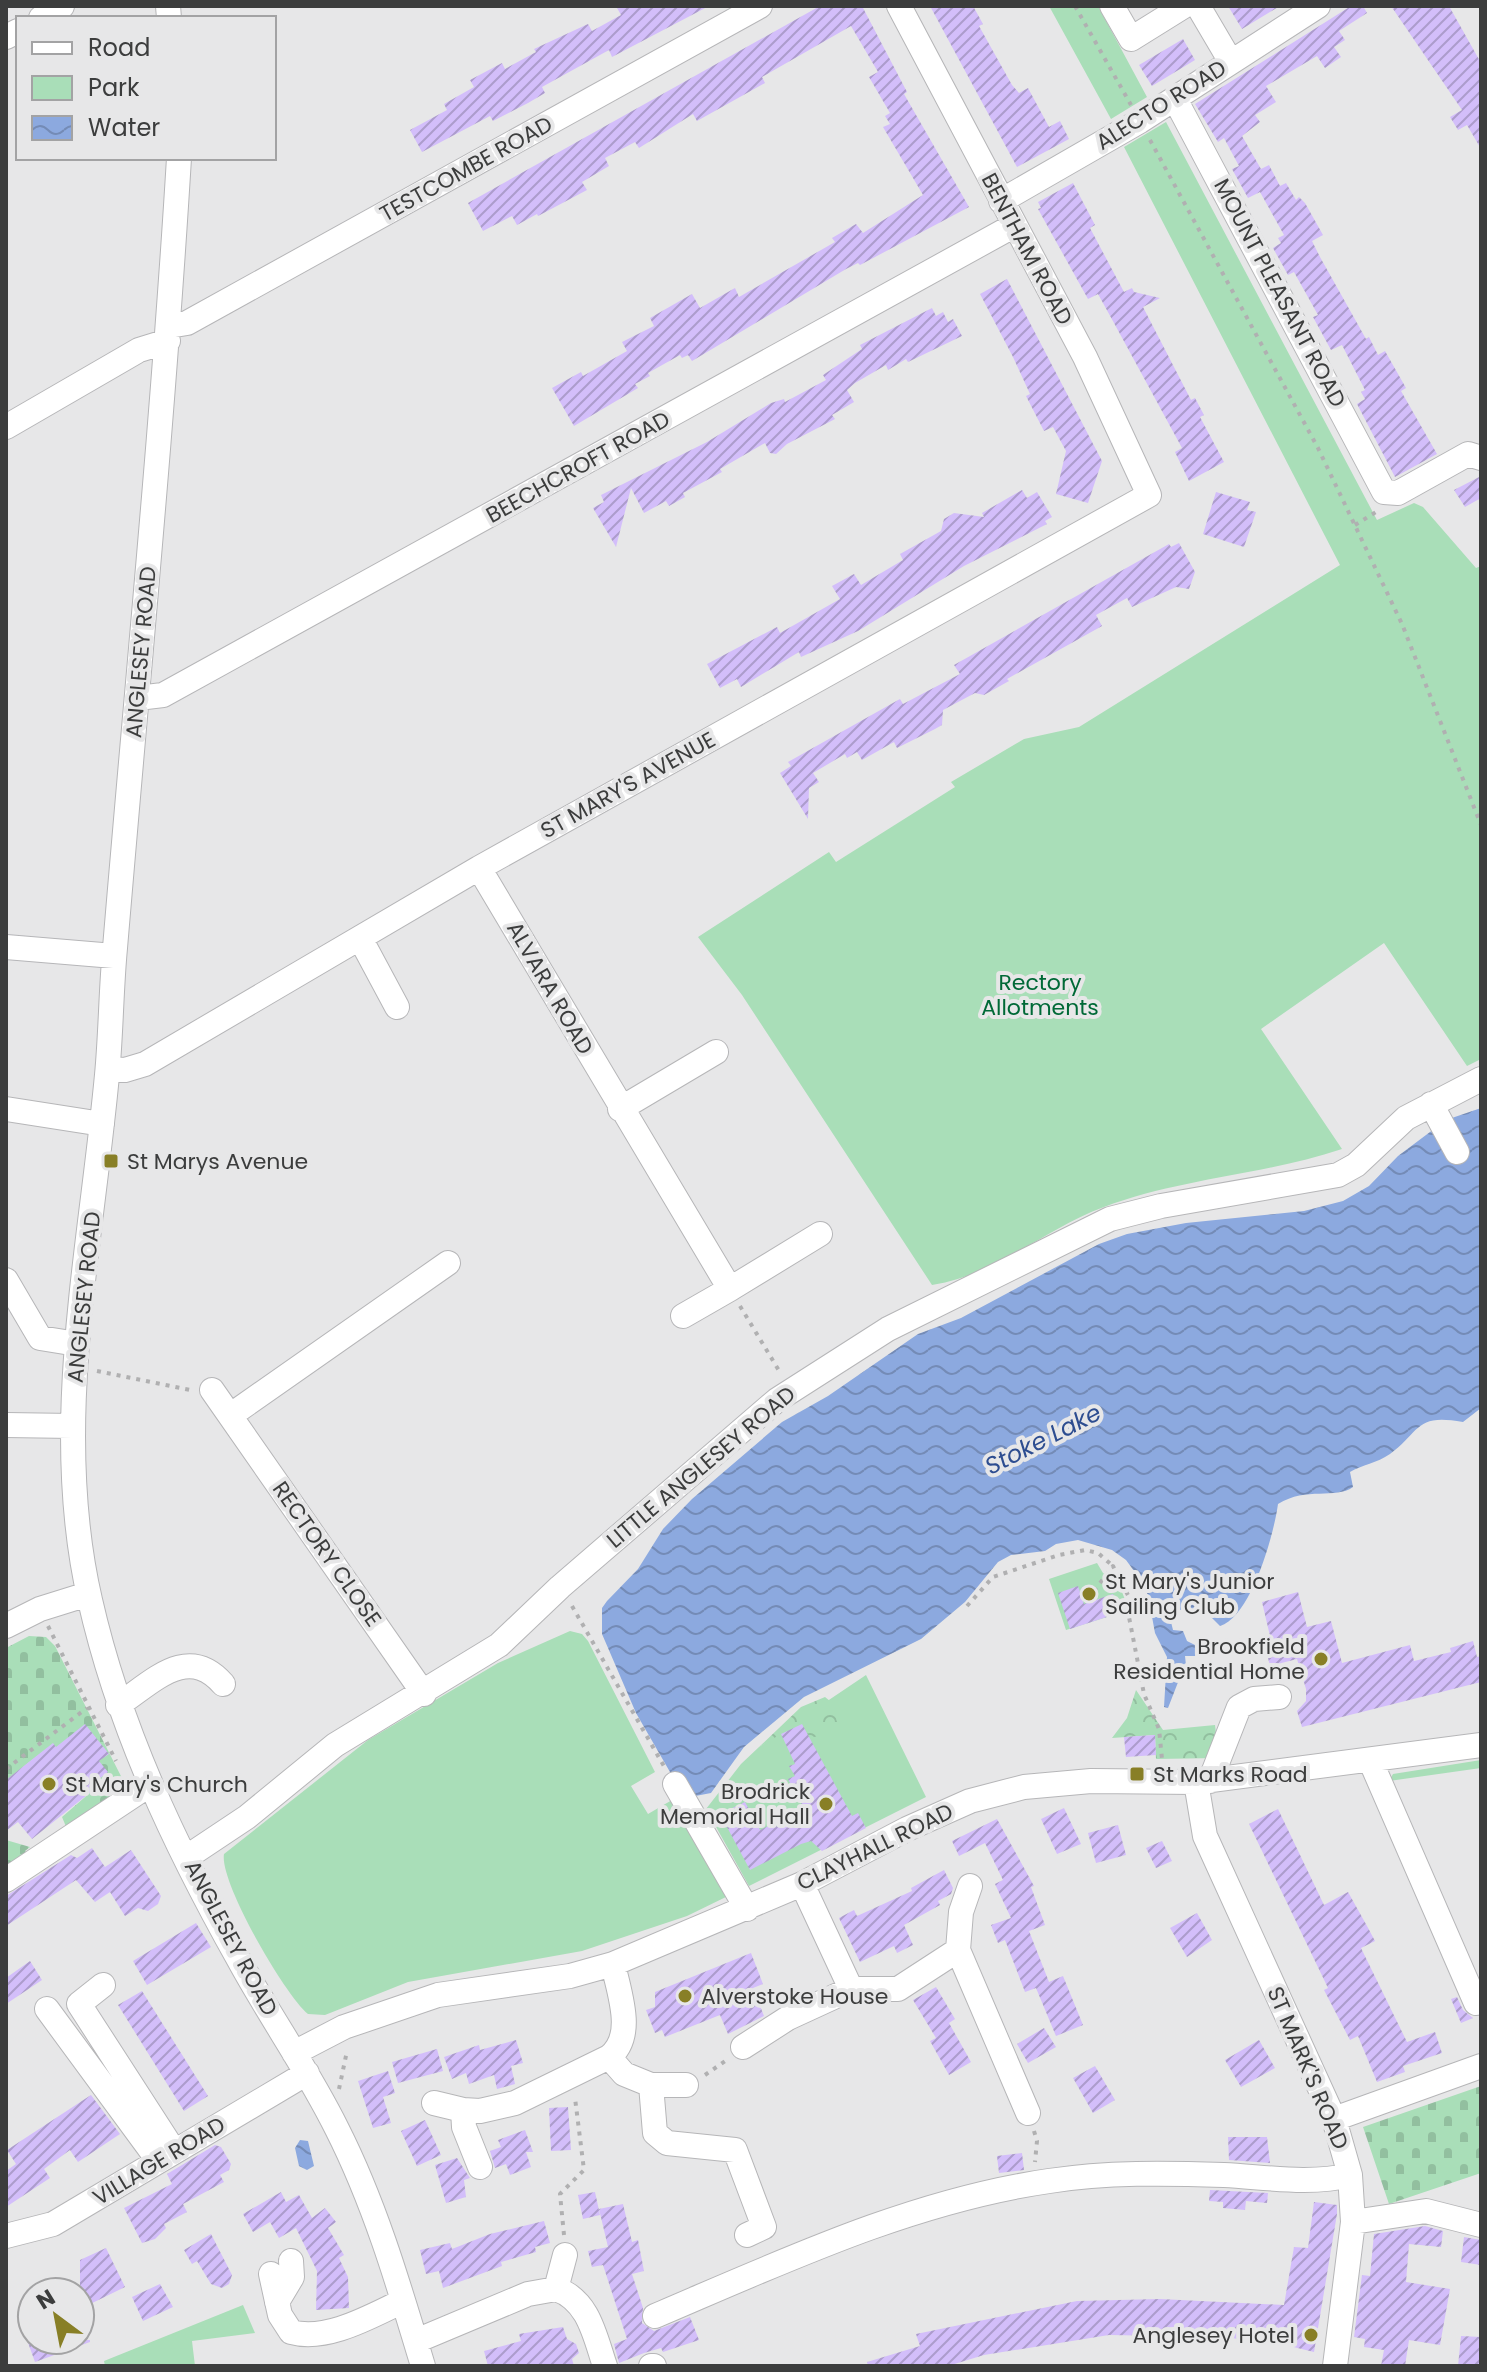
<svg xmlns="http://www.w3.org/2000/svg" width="1487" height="2372" font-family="Poppins,sans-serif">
	<defs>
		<pattern id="forest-crowns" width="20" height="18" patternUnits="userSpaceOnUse" patternTransform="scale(2)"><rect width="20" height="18" fill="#a9deb8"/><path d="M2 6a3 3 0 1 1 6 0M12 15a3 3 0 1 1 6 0" fill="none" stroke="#92bf9f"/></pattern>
		<pattern id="cemetery-stones" width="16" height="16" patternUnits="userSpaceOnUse" patternTransform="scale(2)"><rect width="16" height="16" fill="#a9deb8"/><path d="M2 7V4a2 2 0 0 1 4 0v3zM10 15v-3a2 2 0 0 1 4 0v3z" fill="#92bf9f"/></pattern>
		<pattern id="water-waves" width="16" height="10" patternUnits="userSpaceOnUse" patternTransform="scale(2)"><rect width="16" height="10" fill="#8ca9df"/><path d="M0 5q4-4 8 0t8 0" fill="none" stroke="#748bb6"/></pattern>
		<pattern id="building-hatch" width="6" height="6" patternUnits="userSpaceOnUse" patternTransform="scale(2)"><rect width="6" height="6" fill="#d3befa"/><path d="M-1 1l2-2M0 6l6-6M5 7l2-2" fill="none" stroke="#ac9ccc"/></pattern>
	</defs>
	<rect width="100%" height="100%" fill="#e7e7e8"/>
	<path fill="#a9deb8" d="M1049 6H1098L1147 97 1111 119Z
		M1166 122 1377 520 1414 503 1423 507 1476 568 1481 566V1059L1467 1066 1384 943 1261 1029 1342 1149C1264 1175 1180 1178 1104 1207 1044 1229 997 1275 932 1285L742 995 698 937 829 852 836 862 955 787 951 782 1024 739 1079 727 1340 565 1124 147Z
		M1097 1563 1103 1573 1117 1579 1129 1610 1066 1630 1049 1579Z
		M570 1631 582 1634 588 1641 655 1772 631 1786 648 1814 672 1800 730 1895 687 1916 582 1951 408 1982 325 2015 308 2014C285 1995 219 1882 224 1854L368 1740 498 1663Z
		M866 1675 926 1797 749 1886 706 1809 741 1764 759 1747Z
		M1481 1760V1768L1389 1781 1393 1774Z
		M243 2305 255 2333 192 2341 195 2366H105L104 2361Z"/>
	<path fill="url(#forest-crowns)" d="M1136 1690 1163 1730 1215 1725 1219 1758 1156 1759 1155 1735 1112 1738 1127 1718Z
		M825 1697 830 1701 838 1724 834 1733 809 1738 781 1734 759 1747 801 1707Z"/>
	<path fill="url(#cemetery-stones)" d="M29 1636 46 1637 55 1646 126 1786 67 1829 62 1817 92 1791 53 1744 6 1780V1648Z
		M6 1840 30 1847 25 1851 28 1854 6 1869Z
		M1481 2086V2173L1389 2204 1363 2127Z"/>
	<path fill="url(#water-waves)" d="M1481 1108V1408L1463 1422C1415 1413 1421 1431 1390 1454 1377 1463 1362 1465 1350 1472L1353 1487C1335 1500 1307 1486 1278 1504 1274 1534 1251 1617 1220 1626L1203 1609V1613L1183 1609 1169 1614 1173 1630 1183 1631 1187 1641 1199 1647 1195 1656H1185L1187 1675 1182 1672 1168 1708 1164 1707 1167 1657 1155 1633 1148 1595 1137 1575 1126 1560 1112 1550 1078 1540 1056 1544 1045 1551 1011 1555 998 1562 965 1602 921 1639 804 1697 744 1747 711 1793 685 1798 636 1713 602 1634V1608L607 1601 638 1569 663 1529 692 1499 782 1422 828 1396 918 1334 961 1318 1099 1244 1127 1234 1186 1223 1304 1211 1343 1201 1369 1186 1398 1156 1446 1120Z
		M300 2140 308 2141 314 2166 307 2170 299 2166 295 2148Z"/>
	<path fill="url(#building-hatch)" d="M616 6H709L612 57 609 50 542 87 545 93 528 103 493 121 490 116 422 152 410 130 447 110 444 104 474 87 470 80 502 63 505 69 536 52 534 49 588 24 592 31 621 15Z
		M820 6H862L907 92 904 94 969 207 860 265 858 263 846 269 692 361 688 355 682 358 680 355 648 373 650 376 635 384 638 388 574 426 552 388 581 372 583 376 627 351 622 342 654 326 650 318 692 294 700 308 735 288 739 297 835 242 832 238 856 224 863 233 923 195 883 127 890 124 885 116 890 113 869 77 878 72 851 26 762 77 765 83 697 121 693 114 639 148 635 142 605 158 609 166 582 182 587 190 538 216 537 214 517 225 512 216 483 231 468 203Z
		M930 6H973L983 24 979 26 1012 85 1019 93 1028 88 1049 127 1060 121 1069 139 1017 167Z
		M1228 6H1280L1242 29Z
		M1351 6H1363L1367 13 1339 31 1345 40 1334 47 1341 57 1325 68 1317 56 1266 86 1276 102 1255 115 1260 122 1242 136 1261 169 1269 165 1280 186 1286 183 1296 200 1299 197 1305 203 1323 235 1312 241 1320 257 1366 339 1369 337 1378 355 1385 351 1406 388 1401 391 1437 454 1395 477 1357 404 1365 399 1361 392 1365 390 1342 345 1331 350 1313 317 1318 315 1294 272 1288 275 1273 248 1281 243 1278 238 1284 235 1260 192 1248 198 1232 169 1239 166 1224 138 1218 142 1195 104Z
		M1391 6H1449L1481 63V149L1467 125 1458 130 1450 117 1462 110Z
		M1183 39 1195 60 1152 86 1139 65Z
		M1073 183 1095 225 1090 228 1124 292 1132 288 1134 292 1160 298 1143 307 1191 400 1195 398 1204 415 1200 417 1224 462 1189 481 1175 452 1182 448 1114 323 1098 294 1088 299 1038 209 1041 208 1038 202Z
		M1007 279 1102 461 1088 503 1056 494 1066 451 1053 427 1044 431 1026 396 1030 394 1013 357 980 294Z
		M932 308 936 316 943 312 948 322 953 319 962 336 908 362 906 359 888 370 886 365 855 383 847 390 854 402 832 415 835 419 787 444 776 454 770 453 765 443 720 469 722 472 683 493 685 497 669 506 666 501 644 513 631 488 616 547 593 508 604 502 601 495 707 442 771 403 784 399 785 402 826 380 823 375 862 349 860 345Z
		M1481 476V498L1465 507 1454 490Z
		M1022 490 1027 498 1037 492 1052 517 1045 521 1047 524 964 566 858 631 801 657 799 652 741 687 737 679 720 688 707 664 777 627 780 633 840 599 832 586 854 574 861 585 903 560 900 554 941 531 944 519 954 513 984 517 982 513Z
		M1216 492 1250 502 1247 510 1256 512 1244 547 1203 534Z
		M1179 543 1195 572 1189 589 1176 587 1132 607 1127 598 1096 615 1102 626 1007 679 1009 681 984 695 975 693 943 710 942 725 935 729 897 748 894 742 862 760 857 752 847 758 845 754 813 773 819 782 809 788 808 819 780 773 791 766 788 762 900 699 903 704 960 674 954 665 1169 544 1171 547Z
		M1078 1586 1084 1604 1113 1594 1119 1613 1070 1629 1058 1593Z
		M1298 1592 1307 1627 1331 1621 1342 1663 1410 1645 1414 1661 1451 1652 1450 1648 1473 1641 1477 1657 1481 1656V1682L1302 1727 1297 1711 1306 1701V1689L1297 1659 1270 1666 1263 1638 1270 1636 1262 1602Z
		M85 1724 109 1754 99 1761 108 1772 89 1787 92 1791 32 1839 18 1822 6 1831V1780L53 1743 56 1747Z
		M802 1724 852 1816 858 1813 866 1828 822 1851 811 1841 801 1844 750 1870 720 1814 745 1802 760 1830 775 1823 777 1827 806 1812 788 1779 795 1776 789 1766 795 1764 781 1734Z
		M1155 1735 1156 1755 1126 1757 1124 1737Z
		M1064 1808 1081 1844 1057 1854 1041 1819Z
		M1278 1809 1324 1905 1348 1892 1367 1926 1375 1941 1361 1948 1407 2042 1435 2032 1442 2053 1403 2066 1405 2072 1377 2082 1358 2036 1350 2040 1324 1990 1328 1988 1249 1824Z
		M997 1819 1034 1886 1031 1887 1045 1925 1029 1931 1049 1982 1063 1976 1083 2025 1056 2036 1036 1988 1025 1992 1005 1940 998 1943 991 1925 1011 1918 995 1884 1003 1880 985 1843 959 1856 952 1841Z
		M1118 1825 1126 1855 1096 1863 1088 1833Z
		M1162 1841 1172 1861 1156 1868 1146 1848Z
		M92 1848 105 1867 131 1850 161 1896 158 1904 148 1911 138 1908 125 1916 110 1892 95 1902 76 1880 6 1926V1896L71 1855 77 1858Z
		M944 1870 953 1888 951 1894 938 1901 940 1905 904 1925 913 1945 897 1953 894 1946 860 1962 839 1918 854 1910 857 1916 912 1891 911 1888Z
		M1197 1913 1212 1940 1187 1957 1170 1928Z
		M196 1923 211 1947 147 1985 133 1961Z
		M751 1953 763 1984 753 1988 764 2016 728 2034 720 2015 665 2037 662 2030 655 2033 646 2010 655 2007V1992Z
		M30 1961 42 1980 6 2004V1978Z
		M936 1987 955 2019 949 2023 971 2062 949 2075 930 2041 936 2038 913 2000Z
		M142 1991 208 2096 184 2111 118 2005Z
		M1457 1997 1463 2010 1473 2018 1461 2023 1451 1999Z
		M1044 2028 1056 2047 1028 2063 1017 2044Z
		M516 2040 523 2063 511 2066 515 2084 497 2089 494 2075 469 2084 466 2073 452 2079 444 2057 479 2045 480 2050Z
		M1259 2040 1275 2068 1241 2087 1225 2060Z
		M437 2049 443 2071 398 2083 392 2062Z
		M1095 2066 1115 2100 1093 2113 1073 2078Z
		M388 2071 395 2093 383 2097 391 2123 373 2128 358 2081Z
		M91 2095 120 2134 78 2162 70 2150 44 2169 50 2178 6 2207V2171L16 2164 7 2150Z
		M568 2107 571 2150 551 2151 549 2108Z
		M425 2120 441 2155 417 2166 401 2131Z
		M525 2130 533 2152H526L531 2167 510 2175 506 2164 495 2168 490 2151 501 2147 498 2140Z
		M1228 2137H1267L1270 2163 1229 2160Z
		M215 2145 221 2147 231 2164 229 2170 220 2175 224 2182 183 2204 187 2212 164 2224 166 2228 155 2239 142 2243 124 2208 172 2184 167 2174Z
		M1022 2153 1024 2170 999 2173 997 2156Z
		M457 2158 470 2178 464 2180 466 2197 446 2203 435 2165Z
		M1210 2190 1268 2193 1267 2203 1246 2201 1245 2210 1223 2208V2202L1209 2201Z
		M281 2192 286 2202 299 2195 312 2218 325 2208 336 2222 328 2228 344 2255 339 2258 348 2277 349 2308 316 2310 317 2271 296 2228 279 2238 270 2222 253 2232 243 2214Z
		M595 2192 600 2215 583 2219 578 2195Z
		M1314 2202 1337 2205V2214L1314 2352 1277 2343 1222 2337 1109 2335 984 2355 948 2366H868L867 2362 920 2346 916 2334 1077 2301 1160 2299 1284 2305 1294 2247 1308 2248Z
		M623 2204 632 2242 638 2240 644 2271 632 2274 643 2308 642 2323 654 2331 690 2317 699 2340 663 2352 661 2348 644 2353 619 2363 614 2344 627 2339 603 2265 592 2267 588 2251 608 2247 599 2209Z
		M544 2221 550 2243 535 2247 536 2252 501 2262 502 2266 443 2288 439 2271 426 2274 420 2250 450 2243 452 2249 490 2234Z
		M1425 2226 1443 2231 1441 2247 1409 2244 1406 2282 1450 2289 1440 2345 1409 2340 1405 2366H1381L1384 2350 1364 2347 1365 2339 1354 2337 1362 2275 1370 2276 1374 2234Z
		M211 2234 232 2275 229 2284 222 2288 211 2284 197 2261 192 2264 184 2250Z
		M1464 2237 1481 2240V2265L1461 2262Z
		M106 2248 125 2287 80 2309V2260Z
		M160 2284 173 2307 143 2321 132 2297Z
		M563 2327 567 2339 576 2344 579 2353 572 2359 574 2366H488L484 2351 521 2341 519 2334Z
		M1461 2336 1481 2337V2366H1458Z
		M27 2340H90V2342L35 2362Z"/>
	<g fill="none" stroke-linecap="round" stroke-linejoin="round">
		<defs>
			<path id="minor" d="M168 6 169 18
				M1112 6 1131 39 1184 6
				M1198 6 1231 62
				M41 18 62 6
				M6 37 18 31
				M1175 99 1384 492 1398 493 1468 454 1481 458
				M179 158C163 422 137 685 115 948 111 990 111 1033 107 1075 91 1248 50 1427 90 1600 119 1728 175 1846 239 1960 270 2017 308 2070 337 2129 375 2204 399 2286 423 2366
				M1001 201 1140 121 1318 6
				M169 326 187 323 760 6
				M6 427 139 350 168 341
				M138 698 163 695 1015 225
				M479 868 730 1289 820 1234
				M360 938 397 1007
				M6 947 114 956
				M108 1069 125 1070 145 1064 479 868 1149 495 1085 357 899 6
				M1431 1104 1457 1152
				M6 1109 102 1124
				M620 1109 716 1052
				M6 1280 40 1338 77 1344
				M683 1316 730 1289
				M212 1390 424 1694
				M231 1415 448 1263
				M6 1425 73 1426
				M6 1626 40 1609 88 1594
				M118 1705C152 1683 187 1643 223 1684
				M1371 1762 1476 2003
				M1210 1781 1239 1707 1254 1699 1279 1697
				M1196 1782 1205 1836 1334 2119 1350 2175 1353 2222 1335 2366
				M675 1784 747 1909
				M187 1857 247 1817 335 1745 499 1645 560 1587 777 1400 888 1329 1110 1219 1161 1206 1338 1175 1356 1165 1406 1118 1481 1079
				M6 1880 149 1785
				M802 1884 851 1989
				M970 1886 961 1912 958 1950 1028 2113
				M613 1964C619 1993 636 2036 609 2057L624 2074 651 2085
				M103 1985 79 2004 174 2151
				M47 2009 158 2160
				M743 2047 788 2018 851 1989H898L958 1950
				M294 2053 344 2027 438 1995 570 1976 613 1964 802 1884 907 1829 970 1801 1024 1787 1091 1781 1196 1782 1481 1745
				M686 2085H651L655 2133 667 2143 735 2150 764 2227 747 2235
				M434 2103 463 2110 464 2127 480 2167
				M463 2110 480 2111 515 2103 609 2057
				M1334 2119 1481 2066
				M1353 2222 1426 2211 1481 2225
				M6 2236 53 2224 307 2073
				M271 2274 280 2315 291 2332C327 2342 371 2316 403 2301
				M556 2289C589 2300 595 2337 605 2366
				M277 2302 292 2277 291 2261
				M655 2316C782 2262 911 2201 1049 2181 1107 2172 1166 2173 1224 2175 1265 2177 1310 2185 1350 2175
				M416 2341 528 2294 556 2289 565 2255
				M651 2366H654"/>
		</defs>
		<use href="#minor" stroke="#b6b6b8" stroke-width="26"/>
		<path stroke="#b0b0b1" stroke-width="4" stroke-dasharray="4 6" stroke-linecap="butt" d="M1075 6 1131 105
			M1150 140 1318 448 1402 624 1481 825
			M1355 525 1376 512
			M740 1306 781 1374
			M97 1371 190 1390
			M1094 1591 1113 1566 1134 1607 1129 1617 1144 1694 1159 1729 1162 1759
			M572 1606 665 1768
			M967 1606 993 1577 1059 1555 1085 1550 1098 1553 1113 1566
			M48 1626 116 1761
			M6 1769 87 1708
			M705 2075 728 2059
			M339 2089 347 2051
			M1034 2131 1037 2141 1035 2162
			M564 2235 560 2194 584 2170 575 2098"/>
		<use href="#minor" stroke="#fff" stroke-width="24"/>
	</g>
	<g fill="#887f26" stroke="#e7e7e8" stroke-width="3">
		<rect x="103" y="1153" width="16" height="16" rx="4"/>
		<circle cx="1089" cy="1594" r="8"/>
		<circle cx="1321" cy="1659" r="8"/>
		<rect x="1129" y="1766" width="16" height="16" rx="4"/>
		<circle cx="49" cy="1784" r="8"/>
		<circle cx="826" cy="1804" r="8"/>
		<circle cx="685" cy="1996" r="8"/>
		<circle cx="1311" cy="2335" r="8"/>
	</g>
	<g text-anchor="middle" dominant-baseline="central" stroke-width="8" stroke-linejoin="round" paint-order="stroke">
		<g font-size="22" fill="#3c3d3d" stroke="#e7e7e8">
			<text transform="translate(1161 105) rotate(-32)">ALECTO ROAD</text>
			<text transform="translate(466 169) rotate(-29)">TESTCOMBE ROAD</text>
			<text transform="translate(1027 249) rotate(62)">BENTHAM ROAD</text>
			<text transform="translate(1280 293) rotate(62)">MOUNT PLEASANT ROAD</text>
			<text transform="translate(578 467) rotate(-29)">BEECHCROFT ROAD</text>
			<text transform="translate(141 652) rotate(-85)">ANGLESEY ROAD</text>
			<text transform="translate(628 785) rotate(-29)">ST MARY'S AVENUE</text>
			<text transform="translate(550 988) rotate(60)">ALVARA ROAD</text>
			<text transform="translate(84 1297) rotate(-84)">ANGLESEY ROAD</text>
			<text transform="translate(701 1467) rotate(-40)">LITTLE ANGLESEY ROAD</text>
			<text transform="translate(327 1554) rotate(55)">RECTORY CLOSE</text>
			<text transform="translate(875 1847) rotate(-26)">CLAYHALL ROAD</text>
			<text transform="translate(231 1938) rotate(62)">ANGLESEY ROAD</text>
			<text transform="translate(1308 2068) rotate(67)">ST MARK'S ROAD</text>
			<text transform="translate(159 2161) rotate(-31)">VILLAGE ROAD</text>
		</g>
		<g font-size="22" fill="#006937" stroke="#e7e7e8">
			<text x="1040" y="982">Rectory<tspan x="1040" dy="25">Allotments</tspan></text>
		</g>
		<g font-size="22" fill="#3c3d3d" stroke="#e7e7e8" text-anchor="start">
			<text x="127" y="1161">St Marys Avenue</text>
			<text x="1105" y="1581">St Mary's Junior<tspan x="1105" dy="25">Sailing Club</tspan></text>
			<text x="1305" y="1646" text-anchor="end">Brookfield<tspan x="1305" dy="25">Residential Home</tspan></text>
			<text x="1153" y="1774">St Marks Road</text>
			<text x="65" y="1784">St Mary's Church</text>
			<text x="810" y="1791" text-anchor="end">Brodrick<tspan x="810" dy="25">Memorial Hall</tspan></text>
			<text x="701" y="1996">Alverstoke House</text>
			<text x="1295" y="2335" text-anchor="end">Anglesey Hotel</text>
		</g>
		<g font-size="24" font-style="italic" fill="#2d4d90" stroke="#e7e7e8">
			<text transform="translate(1043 1439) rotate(-27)">Stoke Lake</text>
		</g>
	</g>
	<rect width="1487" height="2372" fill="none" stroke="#3c3d3d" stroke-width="16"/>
	<rect x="16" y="16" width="260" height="144" fill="#e7e7e8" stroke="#a3a3a4" stroke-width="2"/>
	<rect x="32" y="42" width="40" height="12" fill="#ffffff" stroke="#a3a3a4" stroke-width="2"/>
	<text x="88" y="56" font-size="24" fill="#3c3d3d">Road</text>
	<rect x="32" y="76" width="40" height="24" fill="#a9deb8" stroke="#a3a3a4" stroke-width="2"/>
	<text x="88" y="96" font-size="24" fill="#3c3d3d">Park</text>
	<rect x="32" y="116" width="40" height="24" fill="url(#water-waves)" stroke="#a3a3a4" stroke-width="2"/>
	<text x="88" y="136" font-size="24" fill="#3c3d3d">Water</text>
	<g transform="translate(56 2316) rotate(328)"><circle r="38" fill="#e7e7e8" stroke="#a3a3a4" stroke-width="2"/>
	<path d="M0-6L14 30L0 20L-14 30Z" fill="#887f26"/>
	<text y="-12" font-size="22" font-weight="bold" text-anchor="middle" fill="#3c3d3d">N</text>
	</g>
</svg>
